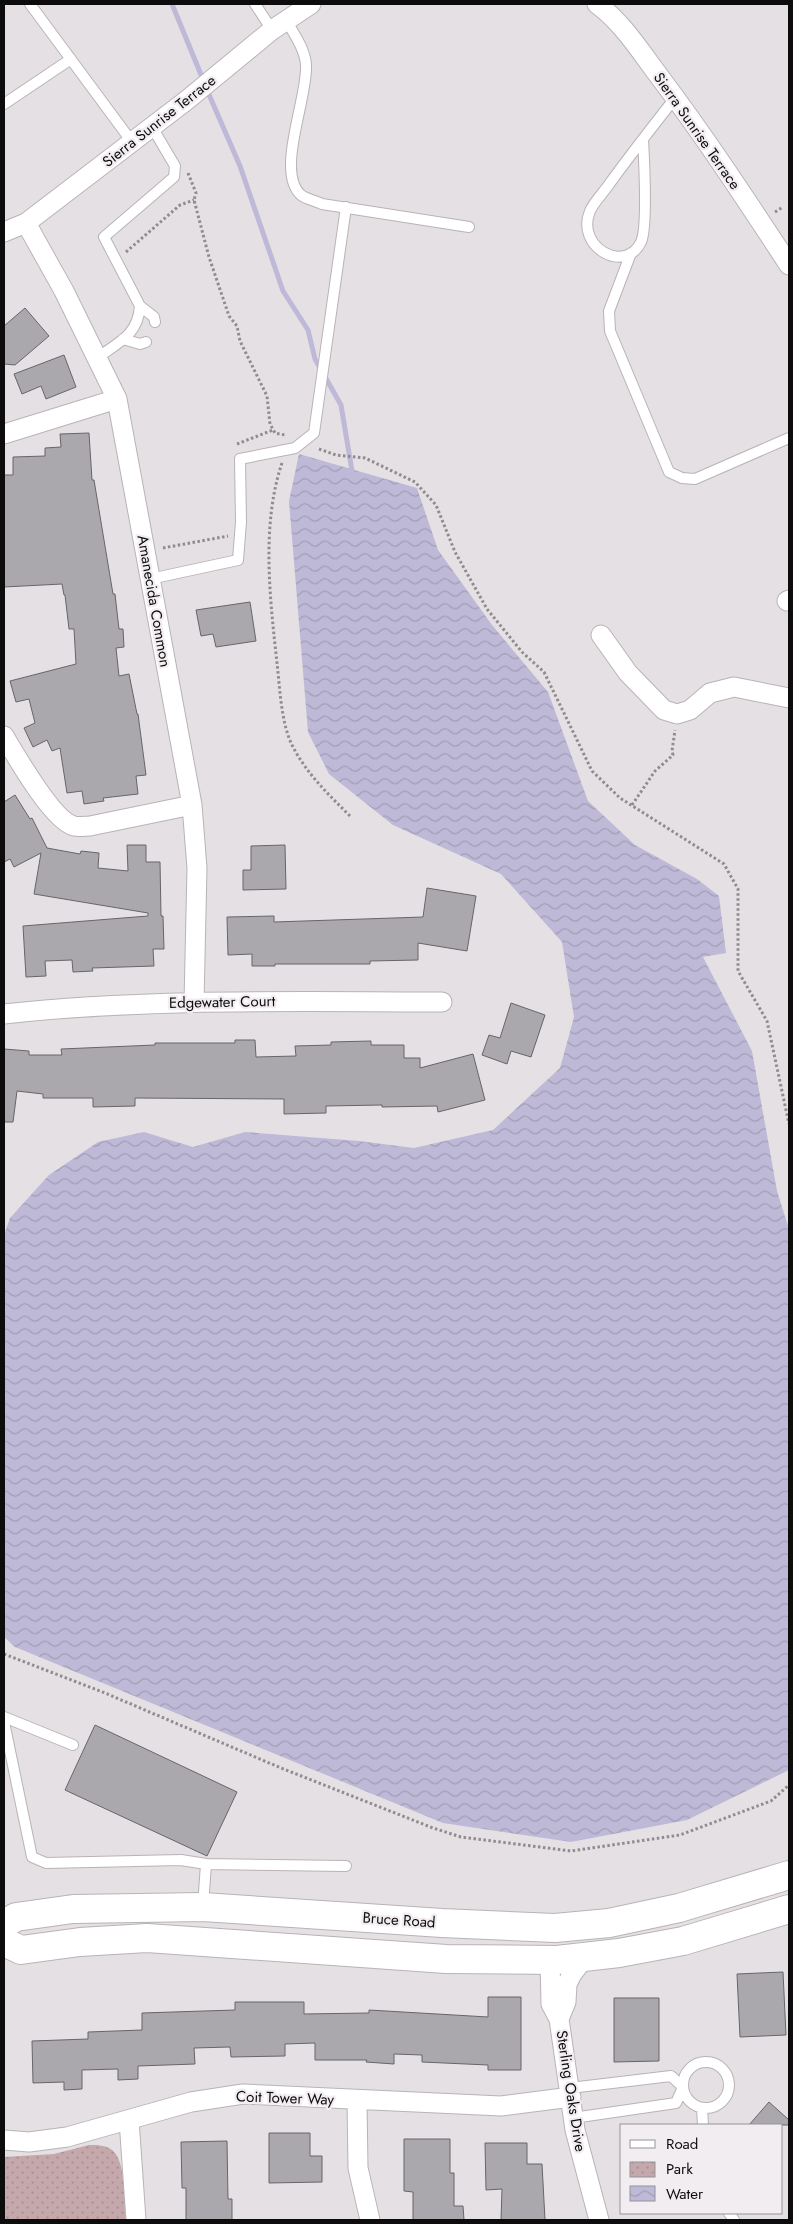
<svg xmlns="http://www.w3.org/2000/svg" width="793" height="2224" font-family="Jost,sans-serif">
	<defs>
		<pattern id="park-dots" width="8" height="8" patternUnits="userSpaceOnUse" patternTransform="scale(1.25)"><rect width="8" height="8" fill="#c4a8ac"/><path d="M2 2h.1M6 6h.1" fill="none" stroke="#a78f93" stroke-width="1.8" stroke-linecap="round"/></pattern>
		<pattern id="water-waves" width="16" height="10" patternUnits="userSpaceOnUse" patternTransform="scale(1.25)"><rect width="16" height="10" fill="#beb9d7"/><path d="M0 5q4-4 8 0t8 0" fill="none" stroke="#a29eb7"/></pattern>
	</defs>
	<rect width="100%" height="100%" fill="#e5e0e4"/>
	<path fill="url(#park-dots)" d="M89 2145C98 2145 105 2145 112 2150 126 2160 125 2204 126 2220H4V2157L54 2154Z"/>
	<path fill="url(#water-waves)" d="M299 454 417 488 438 550 492 625 548 692 588 801 635 845 697 879 719 896 726 953 703 957 752 1051 777 1191 789 1229V1770L687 1820 571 1842 443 1823 15 1647 4 1637V1235L10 1218 49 1175 98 1142 144 1132 193 1147 245 1132 359 1141 414 1148 493 1130 560 1068 574 1017 562 942 501 874 393 825 329 774 308 732 289 501Z"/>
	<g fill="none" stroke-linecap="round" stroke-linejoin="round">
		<path stroke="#beb9d7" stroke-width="5" d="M172 4 204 82
			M207 90 240 166 283 291 308 330 315 359 341 405 352 471"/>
	</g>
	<path fill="#aba8ad" stroke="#68656a" d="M25 308 49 336 15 365 4 364V326Z
		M64 355 76 387 46 399 41 386 22 394 14 374Z
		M89 433 92 480H94L113 594H115L119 629H123L124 647 116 648 119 676 129 674 137 714H138L146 775 136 776 138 794 103 798 104 801 84 804 82 791 67 793 60 748 52 751 47 740 33 747 24 728 35 723 29 699 16 702 10 681 76 664 74 629H69L65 595H64L62 584 4 587V475H13V457L45 456V448L61 447 60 434Z
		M250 602 256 641 216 647 213 634 201 636 196 610Z
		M15 795 30 819 32 818 47 848 80 854 81 851 99 853 98 868 128 871 127 845H146V862H160L161 916H163L164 949H153L154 966 92 968 93 971 73 972 72 960 45 961 46 976 26 977 23 926 148 916V913L34 894 41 853 14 867 10 859 4 862V802Z
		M285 845 286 889 243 890V870H251V846Z
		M427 888 476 896 467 951 418 943V960L370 961V964H275V966H252V954L228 955 227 917 274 916V922L423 917Z
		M511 1003 545 1015 531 1057 511 1051 507 1064 482 1055 489 1035 500 1038Z
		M235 1040H255L256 1057 296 1056 295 1046 331 1045V1042L371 1041V1045H404V1058H420V1068L473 1054 485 1100 438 1112 437 1106 382 1107V1105L326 1106V1113L284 1114V1099L135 1098V1106L93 1107V1098H43V1094L17 1091 13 1122H4V1049L29 1051V1055H62L61 1049 155 1045V1043H235Z
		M95 1725 237 1792 207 1856 65 1790Z
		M783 1972 786 2035 740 2037 737 1974Z
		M488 1997H521V2070H488V2065L422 2062V2055L394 2054V2064L366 2062 367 2060H315V2043L285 2044V2056L231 2057 230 2047 194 2048 195 2064 138 2066V2079L118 2080V2069L82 2070V2089L64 2090V2082L33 2083 32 2041 88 2039V2032L142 2030V2013L235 2010V2002H304V2014L369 2013V2010L488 2017Z
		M614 1998H659V2061L614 2062Z
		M769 2102 789 2120V2125H749Z
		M269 2133H310V2156H322V2182L269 2183Z
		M404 2139H450V2173H454V2206H463L464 2220H413V2192L404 2191Z
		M227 2141 228 2199H232V2220H186V2188H182L181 2142Z
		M485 2143H527V2164H542L545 2220H501L502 2189 486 2190Z"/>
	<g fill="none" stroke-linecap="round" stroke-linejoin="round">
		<defs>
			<path id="service" d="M30 4 132 142
				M255 4 272 30
				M286 20C294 34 305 49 306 65 308 98 275 172 301 195 306 199 316 201 322 204L469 227
				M4 104 71 59
				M643 139C644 158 648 227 641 242 625 275 575 247 590 211 594 202 604 192 610 183 631 154 653 126 675 98
				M631 253 609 311 610 331 669 472 682 478 695 479 789 438
				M140 306 154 317 155 322
				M123 339 140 344 146 342
				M97 358C119 342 138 335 140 306L104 237 174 177 175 166 152 127
				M150 579 238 560 241 522 240 459 295 448 314 433 346 207
				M4 1717 73 1745
				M4 1722 32 1857 46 1863 181 1860 206 1864 203 1906
				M206 1864 346 1866
				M683 2085a23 23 0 1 1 46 0a23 23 0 1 1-46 0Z
				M570 2088 671 2076 683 2087 676 2103 573 2118
				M702 2108 703 2125
				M729 2213 734 2220"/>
			<path id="minor" d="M597 4C622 22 640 51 659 76 705 137 747 201 789 265
				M26 223 64 291 117 399 192 805 197 868 194 1002
				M4 232 26 223 187 100 272 30 311 4
				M4 434 117 399
				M787 601 789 600
				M601 635 628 673 664 710 677 714 690 710 710 693 734 687 789 698
				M4 736C16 756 53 821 74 826 79 827 85 826 90 826L192 805
				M4 1014C149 998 296 1002 442 1002
				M550 1960 551 2004 559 2019 575 2130 599 2220
				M559 2019 566 2002 567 1984 572 1974 585 1957
				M357 2100 358 2168 370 2220
				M129 2120 136 2220
				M4 2140 29 2142 67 2137 191 2102 243 2094 501 2106 571 2097"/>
			<path id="secondary" d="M4 1924 16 1917 73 1909 203 1907 442 1923 555 1928 609 1923 679 1908 789 1875
				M4 1942 21 1950 80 1942 147 1938 446 1959 557 1960 619 1953 683 1941 789 1909"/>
		</defs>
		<use href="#service" stroke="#b8b3b7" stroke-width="12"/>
		<use href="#minor" stroke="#b8b3b7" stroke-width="21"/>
		<use href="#secondary" stroke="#b8b3b7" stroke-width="30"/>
		<path stroke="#8f8b8e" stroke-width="3" stroke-dasharray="2.5 2.5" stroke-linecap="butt" d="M188 173 196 193 194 200 209 257 229 316 237 326 240 341 267 396 270 424 275 433 285 435
			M775 212 783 207
			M126 252 180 205 194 200
			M237 444 273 430
			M319 449 336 455 365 458 415 482 436 505 455 552 487 609 522 652 544 672 592 771 620 798 724 864 738 889V971L767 1021 789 1124
			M282 463C261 525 270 599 277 663 280 689 281 722 292 745 306 773 328 794 350 816
			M163 548 228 536
			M632 805 655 771 673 755 672 751 675 730
			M4 1654 105 1693 281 1768 433 1828 461 1837 571 1851 680 1835 771 1801 789 1785"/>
		<use href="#service" stroke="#fff" stroke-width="10"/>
		<use href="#minor" stroke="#fff" stroke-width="19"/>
		<use href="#secondary" stroke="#fff" stroke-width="28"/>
	</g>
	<g text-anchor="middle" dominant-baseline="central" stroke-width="4.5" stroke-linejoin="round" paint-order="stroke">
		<g font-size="15" fill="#0d0c0d" stroke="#f2edf1">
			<text transform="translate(159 121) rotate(-38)">Sierra Sunrise Terrace</text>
			<text transform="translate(697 131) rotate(55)">Sierra Sunrise Terrace</text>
			<text transform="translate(154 601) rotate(80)">Amanecida Common</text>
			<text transform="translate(222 1002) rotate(-1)">Edgewater Court</text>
			<text transform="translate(399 1920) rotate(4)">Bruce Road</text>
			<text transform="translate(571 2091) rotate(81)">Sterling Oaks Drive</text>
			<text transform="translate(285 2098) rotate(2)">Coit Tower Way</text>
		</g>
	</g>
	<rect width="793" height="2224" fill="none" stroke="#0d0c0d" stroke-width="10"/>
	<rect x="620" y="2124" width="162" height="90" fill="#f2edf1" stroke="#969396"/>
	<rect x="630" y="2140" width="25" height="8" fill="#ffffff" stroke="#969396"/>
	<text x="666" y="2149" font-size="15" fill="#0d0c0d">Road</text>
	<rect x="630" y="2162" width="25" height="15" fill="url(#park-dots)" stroke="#969396"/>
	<text x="666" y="2174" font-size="15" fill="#0d0c0d">Park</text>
	<rect x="630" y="2186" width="25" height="15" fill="url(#water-waves)" stroke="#969396"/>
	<text x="666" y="2199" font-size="15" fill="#0d0c0d">Water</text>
</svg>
